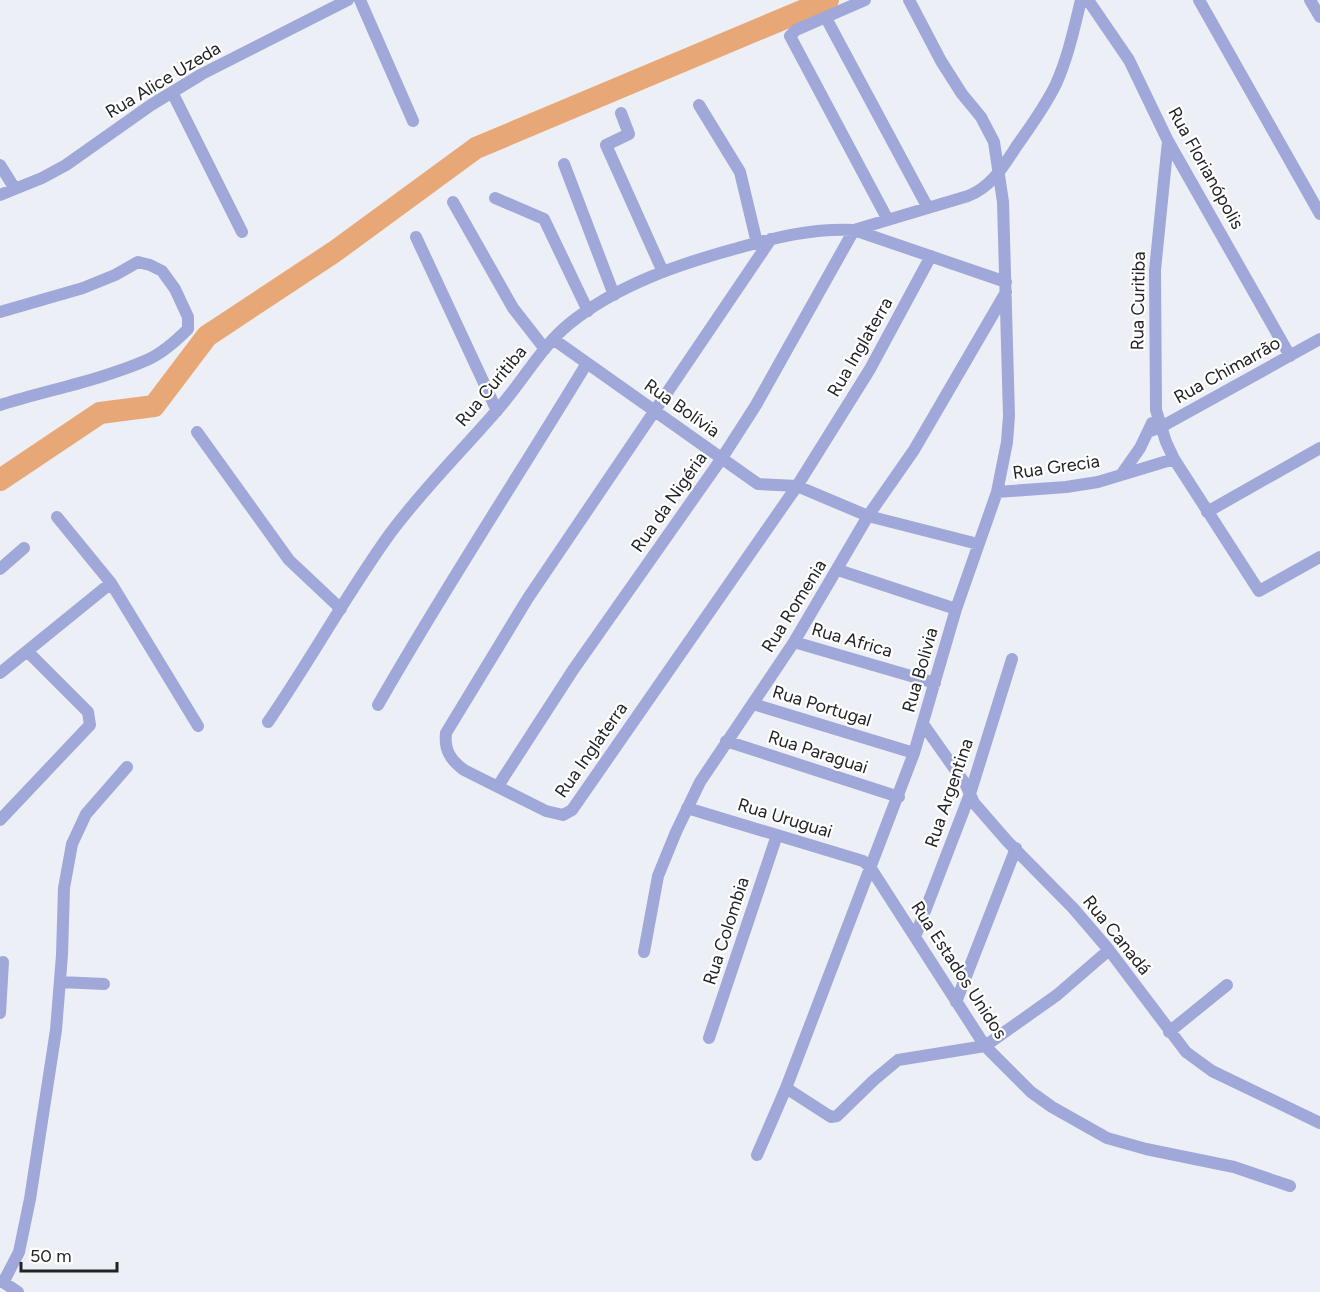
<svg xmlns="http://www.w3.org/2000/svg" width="1320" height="1292" font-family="Figtree,sans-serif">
	<rect width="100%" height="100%" fill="#edeff6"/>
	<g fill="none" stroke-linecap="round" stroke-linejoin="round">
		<path stroke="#e8a776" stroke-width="22" d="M0 480 100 413 154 406 207 336 334 252 476 148 828 0"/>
		<path stroke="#a0a8d9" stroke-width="12" d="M360 0 413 121
			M865 0 796 30 790 36 888 220
			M1088 0 1129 60 1168 141 1290 356
			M1199 0 1320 214
			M1310 0 1320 17
			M826 18 928 208
			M172 92 242 232
			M699 105 740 172 757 243
			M621 113 629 134 606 145 663 272
			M1168 141 1155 270 1156 410 1166 442 1174 459 1259 591 1320 557
			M564 164 614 295
			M0 165 15 189
			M0 195 42 178 66 165 151 105 202 74 348 0
			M495 198 544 219 588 311
			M453 202 513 308 545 349
			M854 230 968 196C991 187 1003 167 1016 147 1030 127 1045 107 1056 84 1068 57 1074 29 1081 0
			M416 237 497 411
			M771 239 528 598 446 733C444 751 451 760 464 770L546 811 563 815 572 810 797 486 870 369 931 256
			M0 312 83 288 115 275 138 262 150 265 162 271 175 289 188 317V329C176 341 163 353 147 360 101 380 48 390 0 405
			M553 339 758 484 797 486 868 516 978 544
			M1150 431 1161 427 1320 339
			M197 432 289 560 341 609
			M1121 475 1140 448 1152 423
			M997 492 1066 487 1098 482 1174 459
			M1207 512 1320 448
			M57 517 111 583 198 726
			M0 569 24 548
			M838 570 956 609
			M794 642 935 683
			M0 673 111 583
			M753 704 914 753
			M378 705C444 589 518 477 587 363
			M268 722C310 661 346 595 389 535 422 490 463 450 499 408 523 381 541 347 569 324 617 285 679 264 738 248 777 237 814 228 854 230L1006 282
			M923 724 966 785 974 803 1008 842 1073 908 1109 950 1186 1052 1212 1071 1320 1123
			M726 741 899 797
			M498 786 573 670 722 458 756 405 854 230
			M687 808 863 861 870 867 985 1046 1031 1092 1052 1107 1107 1138 1146 1149 1234 1167 1290 1186
			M0 820 90 725 88 712 27 651
			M915 937 970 794 1012 659
			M644 952 658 876 676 832 700 782 794 642 868 516 914 450 1006 292
			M60 982 104 984
			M956 1002 1016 848
			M0 1013 3 962
			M1169 1032 1227 985
			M709 1038 777 835
			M786 1088 831 1117 837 1116 874 1080 898 1060 985 1046 1057 995 1109 950
			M757 1155 786 1088 914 753 956 609 997 492 1007 442 1009 416 1003 202 994 142 981 117 962 94 941 61 909 0
			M0 1282 5 1279 19 1252 30 1199 56 1030 62 955 64 888 72 844 86 814 127 767
			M3 1282 18 1292"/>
	</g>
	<g text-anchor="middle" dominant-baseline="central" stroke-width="4.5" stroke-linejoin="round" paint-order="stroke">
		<g font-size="18" fill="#232326" stroke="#fff">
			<text transform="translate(163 80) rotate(-31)">Rua Alice Uzeda</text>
			<text transform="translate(1206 168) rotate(61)">Rua Florianópolis</text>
			<text transform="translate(1138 301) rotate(-89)">Rua Curitiba</text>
			<text transform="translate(860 347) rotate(-60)">Rua Inglaterra</text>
			<text transform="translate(1227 370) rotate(-29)">Rua Chimarrão</text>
			<text transform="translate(491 386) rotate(-50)">Rua Curitiba</text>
			<text transform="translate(682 408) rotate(35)">Rua Bolívia</text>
			<text transform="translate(1056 467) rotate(-8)">Rua Grecia</text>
			<text transform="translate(669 502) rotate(-55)">Rua da Nigéria</text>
			<text transform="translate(794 606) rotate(-58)">Rua Romenia</text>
			<text transform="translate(852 640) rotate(16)">Rua Africa</text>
			<text transform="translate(920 670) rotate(-74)">Rua Bolivia</text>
			<text transform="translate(822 706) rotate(17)">Rua Portugal</text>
			<text transform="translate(591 750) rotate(-55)">Rua Inglaterra</text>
			<text transform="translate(818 752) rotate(18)">Rua Paraguai</text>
			<text transform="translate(949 793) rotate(-71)">Rua Argentina</text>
			<text transform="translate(785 818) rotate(17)">Rua Uruguai</text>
			<text transform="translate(726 931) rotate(-72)">Rua Colombia</text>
			<text transform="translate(1117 935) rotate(51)">Rua Canadá</text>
			<text transform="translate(959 970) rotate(57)">Rua Estados Unidos</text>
		</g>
	</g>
	<path d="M21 1262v9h96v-9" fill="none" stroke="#232326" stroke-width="3"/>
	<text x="30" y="1262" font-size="18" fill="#232326" stroke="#ffffff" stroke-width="4.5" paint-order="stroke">50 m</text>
</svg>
